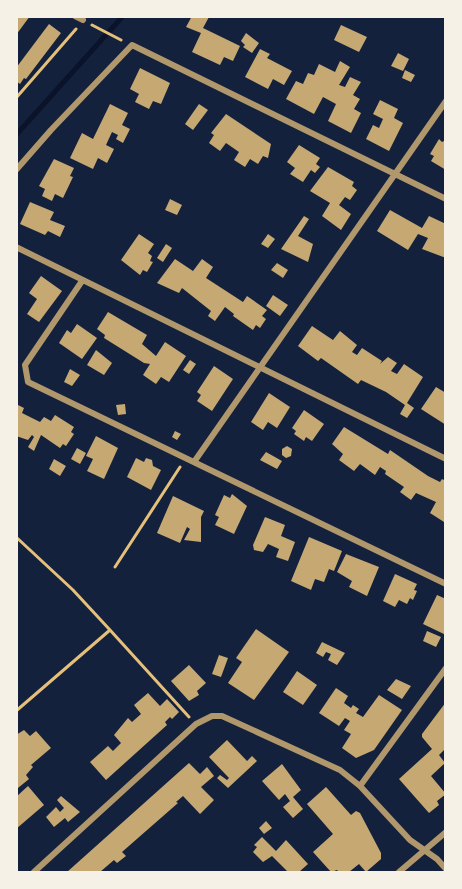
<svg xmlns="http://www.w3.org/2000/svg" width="462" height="889" font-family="'IBM Plex Sans',sans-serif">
	<rect width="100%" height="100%" fill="#14213d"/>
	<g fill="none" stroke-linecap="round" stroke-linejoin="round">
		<path stroke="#0b132b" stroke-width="5" d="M16 135 123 16"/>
	</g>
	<path fill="#c6a872" d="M16 16H30L16 35Z
		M192 16 209 17 203 28 240 46 233 61 224 57 220 65 192 52 201 33 186 27Z
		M49 24 61 33 26 79 24 78 20 84 16 81V68Z
		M341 25 367 37 359 52 334 40Z
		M246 33 259 43 252 53 243 47 245 45 241 41Z
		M260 49 270 54 267 58 292 71 284 85 273 79 268 89 245 77Z
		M398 53 409 59 403 71 391 66Z
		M340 61 350 67 339 85 345 87 350 77 361 82 353 95 360 99 354 109 361 113 351 133 328 121 336 104 323 97 314 114 286 99 296 81 303 84 308 73 314 75 319 64 335 72Z
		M140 68 170 83 161 104 153 101 149 109 135 102 139 94 130 89Z
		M405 70 415 75 411 82 402 78Z
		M380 100 398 109 394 118 403 123 389 151 366 139 373 125 379 128 383 119 373 114Z
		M110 104 128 113 122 125 130 129 123 143 116 139 118 135 112 132 106 145 114 149 107 163 98 158 93 169 70 158 82 133 93 139Z
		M199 104 208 110 193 130 185 124Z
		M226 114 271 144 268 158 263 156 258 164 250 159 245 167 234 160 239 152 226 143 220 151 209 143 214 135 211 133Z
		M439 139 442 142 446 140V170L431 161 434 156 430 154Z
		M299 145 320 158 316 164 320 167 315 173 311 170 303 182 290 174 295 168 287 162Z
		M54 159 74 168 70 176 73 177 63 198 55 194 52 201 42 196 45 189 39 186Z
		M328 167 354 182 352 186 357 190 350 200 345 197 339 205 351 214 341 230 322 216 330 203 310 191Z
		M170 199 182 205 177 215 165 210Z
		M30 202 54 212 50 220 65 226 60 237 48 231 45 235 20 224Z
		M390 210 422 228 429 216 446 224V258L422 249 428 238 418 234 408 250 377 231Z
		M304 216 309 219 298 236 313 244 308 262 281 249Z
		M139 234 154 244 148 253 152 256 150 261 153 262 147 272 143 270 140 275 121 260Z
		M268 234 275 239 268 248 261 244Z
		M166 244 172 248 163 262 157 258Z
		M175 259 193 271 202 259 213 267 206 278 243 302 247 296 267 310 262 316 266 319 260 328 256 325 253 330 233 316 234 314 225 307 215 321 208 316 211 311 182 288 179 293 157 283Z
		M277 263 288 270 283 278 271 270Z
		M41 276 62 291 39 322 27 314 37 299 29 293Z
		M273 295 288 305 280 316 266 306Z
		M108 312 147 335 142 344 156 356 165 342 186 356 169 382 161 377 156 384 143 375 150 364 144 363 104 338 105 335 97 329Z
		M77 324 97 338 82 359 59 343 67 330 71 333Z
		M312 326 333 340 340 331 357 345 352 352 357 355 362 348 382 361 380 364 388 357 397 363 391 371 397 374 404 364 423 377 407 403 414 408 407 418 400 414 405 405 386 392 361 380 358 384 321 358 318 361 298 346Z
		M96 350 112 363 104 375 87 365Z
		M190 360 196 364 189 374 183 370Z
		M214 366 233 379 212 411 197 401 201 395 197 392Z
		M70 369 80 375 72 386 64 382Z
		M436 387 446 393V425L421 409Z
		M269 393 290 407 277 428 268 422 263 430 251 422Z
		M16 404 24 408 22 413 40 422 44 417 51 421 55 415 74 427 71 432 74 434 66 446 63 444 60 448 41 435 34 451 28 447 34 437 32 435 28 440 16 436Z
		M125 404 126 414 118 415 116 405Z
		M304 410 324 424 312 441 306 437 304 441 294 434 296 431 292 428Z
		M344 427 388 454 390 450 428 476 440 482 442 479 446 481 444 522 430 513 436 502 416 493 411 500 400 492 404 487 385 474 386 471 380 467 375 475 360 464 354 471 339 460 343 454 332 444Z
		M175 431 181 434 177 440 172 437Z
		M96 436 118 448 104 479 87 471 93 459 86 456Z
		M287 446 292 449 291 456 286 458 282 455V449Z
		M77 448 86 453 80 464 71 459Z
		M266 452 282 461 277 469 260 460Z
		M136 458 144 462 146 458 152 460 153 466 161 470 151 490 127 477Z
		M54 459 66 466 60 476 49 469Z
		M232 494 247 506 234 534 215 525 219 517 215 515 224 495 230 498Z
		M173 496 204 511 201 517V542L184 540 190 529 187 527 180 543 157 533Z
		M265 517 285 525 281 536 295 542 288 561 276 557 279 549 268 544 263 552 254 550 253 545Z
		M309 537 342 551 334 571 329 569 324 582 315 579 311 590 291 581Z
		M346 554 379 567 367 596 349 587 352 581 337 572Z
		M395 574 417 584 414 590 417 591 413 600 410 598 407 604 399 600 395 607 383 601Z
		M437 595 446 599V635L423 624Z
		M256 629 289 652 254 700 228 683 242 662 236 658Z
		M427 631 441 637 436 647 423 641Z
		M322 642 345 653 337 665 328 660 331 654 326 652 323 657 316 653Z
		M219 655 228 658 221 677 212 674Z
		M189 665 206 683 197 691 199 695 189 701 171 681Z
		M297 671 317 685 303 705 283 692Z
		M396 679 411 686 402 699 387 690Z
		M336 688 348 696 344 703 351 708 353 705 359 709 356 713 363 717 379 695 402 710 374 750 356 758 342 748 351 734 344 730 350 721 345 718 339 726 319 713Z
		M148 693 160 706 167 699 179 712 172 719 170 717 165 722 167 725 106 780 90 762 108 746 113 751 121 743 114 735 128 718 132 722 141 714 134 705Z
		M446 702V748L439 755 445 763 431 776 446 794 437 801 439 805 429 813 399 779 432 749 422 737V734Z
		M24 730 30 736 36 731 51 748 31 765 33 767 26 775 29 779 18 788 16 735Z
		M227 740 247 761 252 756 257 761 228 788 217 778 220 775 227 780 229 778 209 757Z
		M189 763 200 774 207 767 214 776 201 787 214 800 200 814 183 796 176 802 178 803 122 852 126 856 117 863 114 860 100 872H67Z
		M282 764 301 790 293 797 303 809 293 818 283 807 290 801 285 794 279 800 262 781Z
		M28 786 44 805 16 829V797Z
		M326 787 351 815 356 811 360 813 381 853V859L366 872 359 864 349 872H339L337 870 331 872 313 852 333 834 307 804Z
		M61 796 80 812 68 822 65 818 54 827 46 817 56 807 60 812 64 808 57 800Z
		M266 821 272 828 264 834 259 828Z
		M262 837 276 851 286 840 308 864 299 872H288L272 856 263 862 253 852 257 847 254 845Z"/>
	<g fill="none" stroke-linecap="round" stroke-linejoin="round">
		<path stroke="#e5c07b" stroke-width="3" d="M92 25 121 40
			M16 98 76 29
			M16 537 73 590 110 630
			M115 567 180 467
			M16 711 110 630 189 717"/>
		<path stroke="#b1986c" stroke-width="6" d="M75 16 83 20
			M16 170 51 130 132 45 446 199
			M16 247 446 459
			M82 281 25 365 28 382 446 584
			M194 462 446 101
			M360 786 446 668
			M34 872 196 724 212 716H222L340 770 360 786 410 840 437 859 446 869
			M399 872 446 832"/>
	</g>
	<rect width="462" height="889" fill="none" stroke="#f6f1e7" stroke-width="36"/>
</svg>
